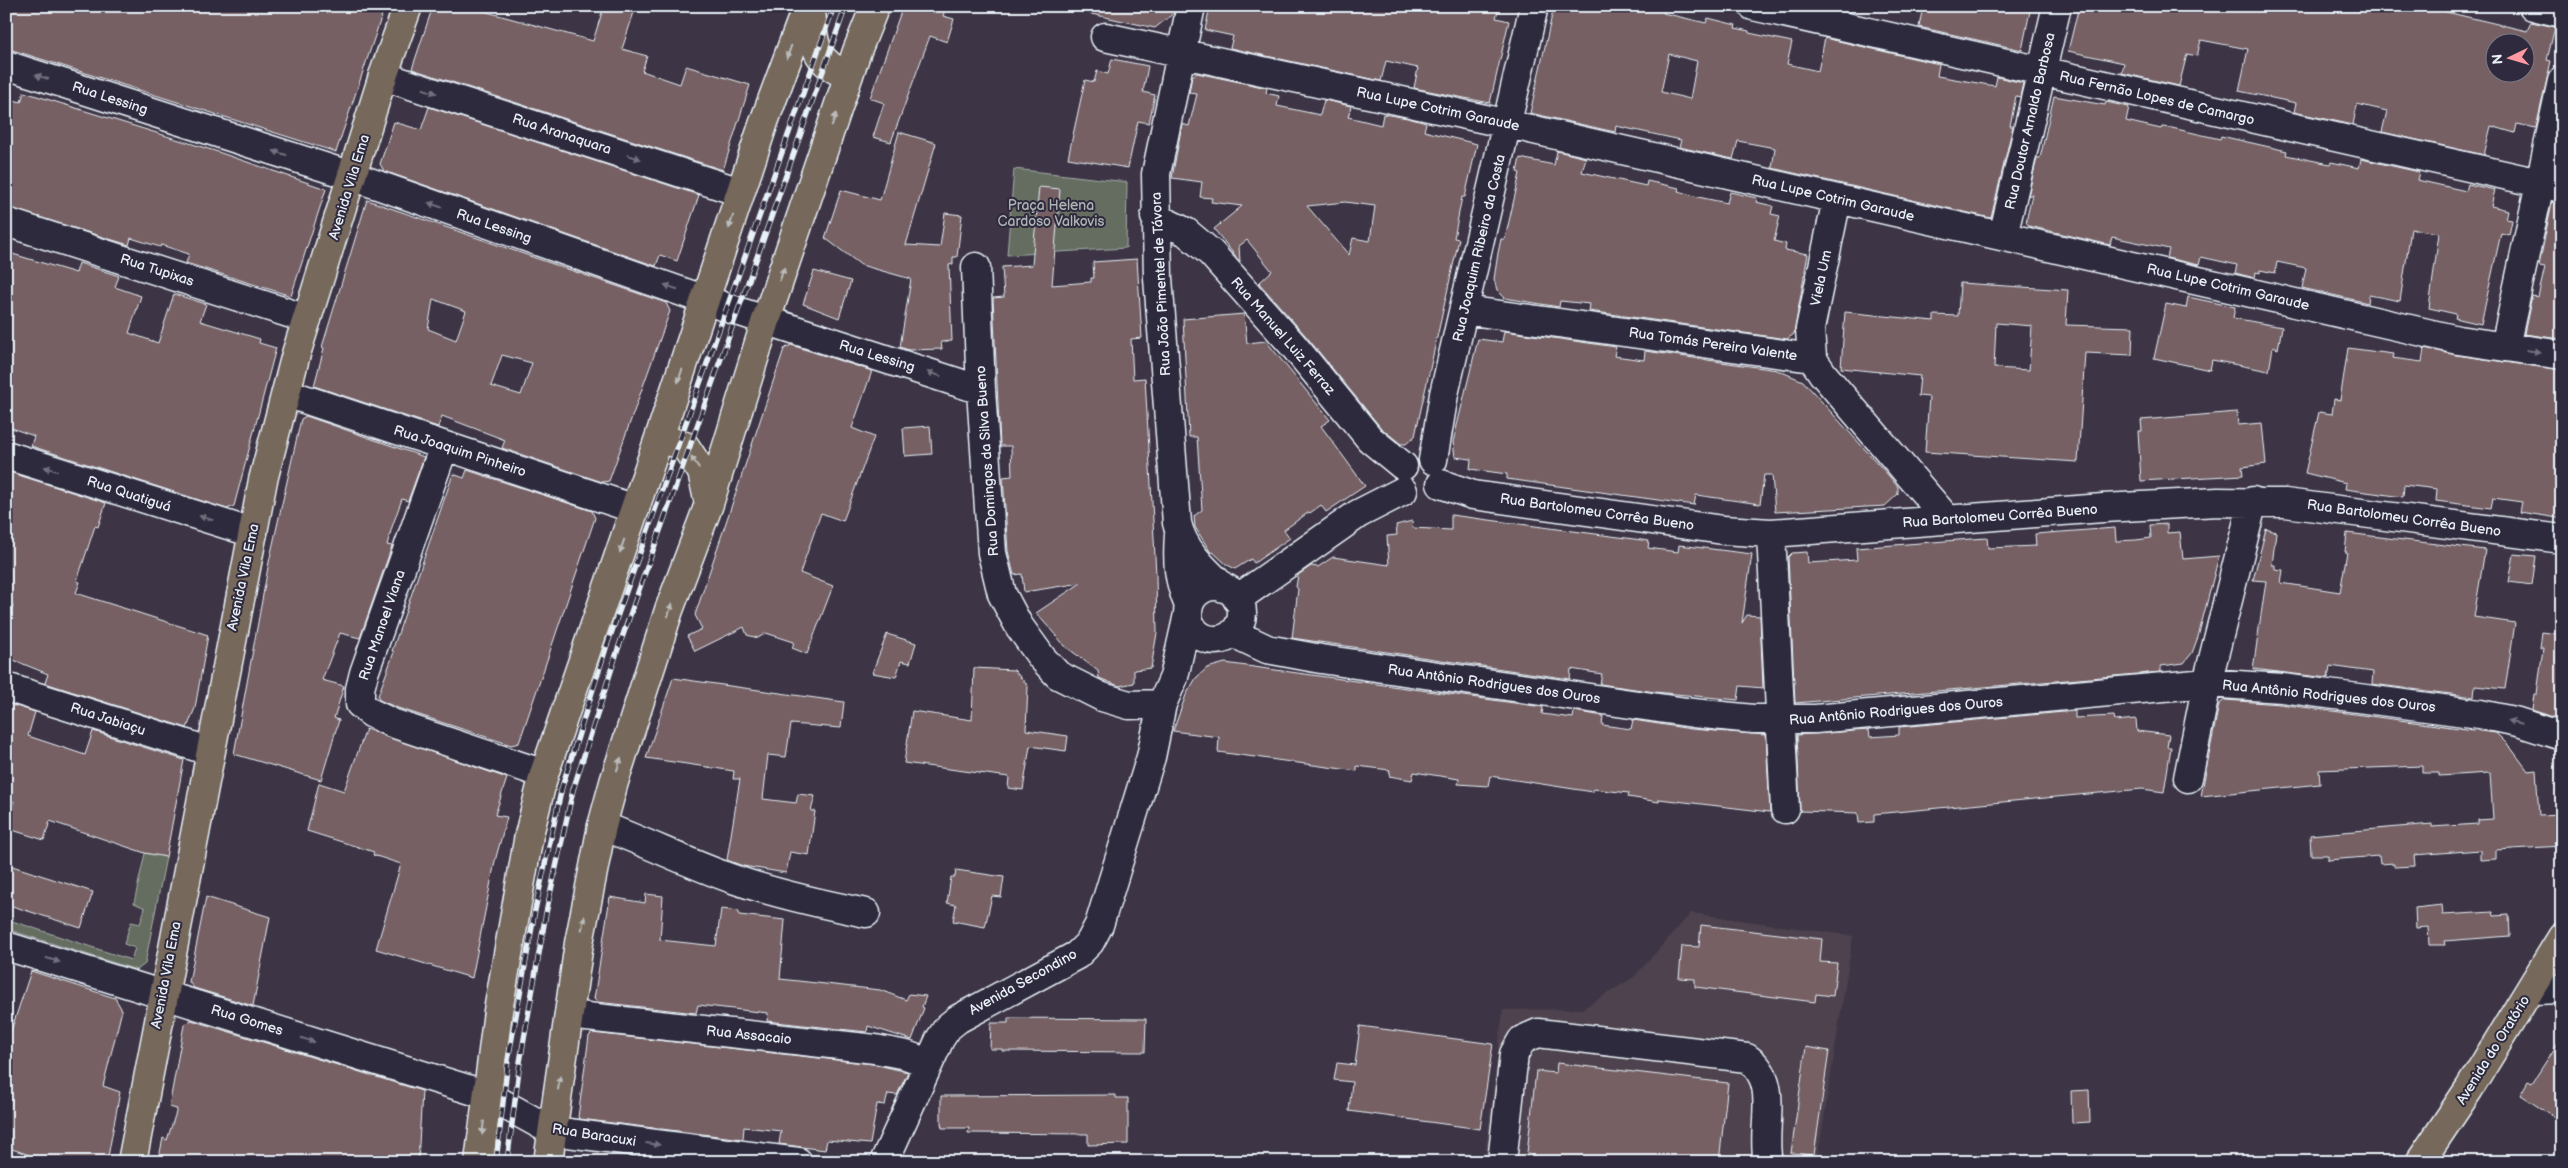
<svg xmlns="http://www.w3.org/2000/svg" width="2568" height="1168" font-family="'Balsamiq Sans',sans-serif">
	<rect width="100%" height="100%" fill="#3d3545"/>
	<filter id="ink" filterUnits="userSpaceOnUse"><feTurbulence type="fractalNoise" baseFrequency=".02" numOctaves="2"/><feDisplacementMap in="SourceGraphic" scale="10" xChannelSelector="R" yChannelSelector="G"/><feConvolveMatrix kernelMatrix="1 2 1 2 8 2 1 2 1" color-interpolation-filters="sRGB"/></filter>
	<g filter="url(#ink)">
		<path fill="#4e424e" d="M1691 913 1853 936 1817 1162H1484L1503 1010 1582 1009 1634 977Z"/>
		<path fill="#656d60" stroke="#a6afac" d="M1014 169 1127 182 1126 248 1007 255Z
			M145 853 166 857 145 964 137 970 6 929V919L131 960 135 948 124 944 131 922 140 924 145 908 134 903Z"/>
		<path fill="#766164" stroke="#e8f1f8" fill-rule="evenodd" d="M6 6H385L336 152 6 48Z
			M433 6H465L593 41 604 6H636L622 49 647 56 642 71 680 84 686 66 750 85 723 170 412 69Z
			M903 6H946L943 16 954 19 947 42 930 36 891 142 873 137 884 103 870 98Z
			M1088 6H1175L1174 13 1155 28 1087 13Z
			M1210 6H1499L1496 18 1509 21 1490 103 1414 88 1418 68 1386 61 1381 81 1230 48 1233 36 1205 30Z
			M1554 6H1665L1663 13 1706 23 1708 18 1736 25 1735 28 1749 31V33L1792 42 1787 64 1818 71 1825 38 1939 64 1937 76 1995 86 1997 77 2023 83 2020 97 2016 96 2010 126H2013L1991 218 1772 168 1775 148 1738 141 1733 159 1679 147 1681 140 1616 126 1615 132 1530 113ZM1669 54 1697 61 1690 99 1661 92Z
			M1923 6H2031L2022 50 1919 27Z
			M2079 6H2439L2438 10 2527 31 2531 22 2555 27 2547 60 2551 61 2536 128 2517 124 2515 133 2491 126 2484 155 2382 132 2387 111 2357 104 2353 125 2294 112 2296 103 2239 91 2248 49 2201 40 2197 56 2187 54 2179 86 2122 73 2124 63 2068 51ZM2496 42H2526V72H2496Z
			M1112 59 1148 66 1143 92 1155 95 1149 123 1138 121 1128 168 1068 158 1085 80 1094 82 1097 71 1108 74Z
			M1197 73 1267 88 1266 93 1279 96 1277 106 1320 115 1324 100 1351 106 1348 117 1381 125 1383 114 1408 118 1426 123 1424 131 1477 144 1465 197H1462L1454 238 1459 239 1417 427 1415 436 1406 444H1401L1381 428 1305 335 1259 283 1272 271 1247 240 1239 246 1240 262 1214 229 1242 206 1211 202 1212 198 1200 197 1202 182 1172 178 1182 124 1189 126 1197 94 1189 93 1192 76ZM1345 202 1375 206 1370 241 1353 238 1349 255 1307 206Z
			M24 92 215 151 326 189 291 296 186 263 189 254 161 245 160 247 131 238 129 245 6 207V98L21 102Z
			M2054 96 2105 105 2106 102 2129 107 2126 121 2161 129 2162 127 2172 128 2220 139 2221 136 2287 151 2286 155 2330 164 2331 162 2359 168 2361 159 2419 172 2417 180 2466 191 2468 184 2495 190 2491 206 2508 210 2506 219 2512 220 2509 235 2501 233 2481 324 2455 318 2456 314 2429 308 2439 233 2411 229 2400 301 2369 295 2368 303 2302 288 2306 268 2277 262 2275 273 2260 270V273L2256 272 2255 278 2235 273 2237 265 2201 257 2199 265 2167 258 2169 249 2112 237 2110 245 2029 226 2026 222 2032 194 2028 196 2037 158H2040Z
			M429 107 699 195 677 261 660 255 656 266 653 265 384 171 380 164 394 122 421 130Z
			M899 132 936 143 906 245 940 247 945 213 962 215 957 257H953V264L949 265 952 341 941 342 942 349 909 350 900 347 911 279 861 265 825 238 841 190 880 200Z
			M1557 151 1586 158 1582 172 1646 186 1647 181 1679 188 1678 191 1698 197 1727 203 1730 192 1757 198 1756 202 1773 206 1771 214 1780 216 1774 241 1786 244 1785 250 1808 254 1794 334 1787 339 1589 311 1590 304 1560 301 1559 307 1505 298 1497 290 1494 279 1498 253 1501 239H1505L1520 173 1517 172 1520 158 1554 165Z
			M1039 187 1060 189 1052 285 1091 282V278H1094L1093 262 1137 259 1142 338 1131 339 1133 379 1145 378 1156 574 1157 633 1151 668 1134 670V683L1119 686 1099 678 1098 671 1065 646 1036 613 1081 583 1024 592 1022 574 1014 575 1008 551 1003 477 1012 476 1011 446H1000L993 298 1004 297 1002 267 1032 265Z
			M367 200 666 303 670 311 609 481 602 482 502 448 505 440 442 416 438 427 314 386 324 348 322 347ZM433 299 466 311 456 340 428 329ZM502 355 532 363 521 395 491 386Z
			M2552 202 2562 203V339L2524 334 2532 296 2538 297 2545 267 2539 266Z
			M6 252 76 273 79 263 119 276 115 287 141 296 129 333 158 343 174 294 206 304 200 321 260 339 259 343 276 348 234 506 227 509 31 446 34 436 6 426Z
			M814 271 851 281 839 318 803 304Z
			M1960 283 2068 290 2066 325 2133 327 2132 355 2085 353 2078 462 1925 452 1929 397 1918 396 1920 376 1841 368 1845 312 1934 321V315L1958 316ZM1996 323 2032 326 2029 370 1994 368Z
			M2188 297 2235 307 2233 318 2282 327 2278 349 2273 347 2269 371 2212 360 2210 370 2154 358 2166 304 2186 308Z
			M1244 314 1247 343 1266 341 1330 420 1321 426 1365 486 1326 512 1321 505 1310 513 1309 512 1284 530 1290 538 1254 563 1251 559 1235 569 1226 564 1213 552 1211 553 1195 527 1194 516 1202 510 1197 437H1189L1183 319Z
			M1504 331 1616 347 1614 356 1644 360 1645 351 1777 370 1803 381 1889 476 1898 487V494L1885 506 1775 512 1772 475H1764L1760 504 1696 495 1694 505 1507 479V474L1470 469 1471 459 1455 457 1453 442 1478 339 1502 342Z
			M791 345 872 371 852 428 874 437 843 521 821 513 800 573 833 586 807 654 792 648 794 642 766 633 758 638 747 635 744 627 695 651 687 636 702 629 695 615 784 349Z
			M2348 348 2393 354 2392 358 2422 362 2424 348 2456 355 2562 370V503L2558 518 2520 512 2522 502 2493 498 2491 508 2436 501 2437 489 2404 485 2403 497 2359 491 2345 489 2346 483 2305 473 2319 412 2332 414 2334 399 2340 400Z
			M2237 412 2238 425 2262 423 2266 464 2242 467 2243 475 2141 481 2138 431H2142L2141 420Z
			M306 416 424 457 408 501 402 499 392 527 387 545 392 546 360 638 340 633 322 680 344 686 334 718 339 720 321 780 234 754 269 562 301 419Z
			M930 426 932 454 905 456 903 428Z
			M467 470 592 511 595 518 519 743 511 745 398 708 379 700 378 696 394 652 392 651 453 474 464 478Z
			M6 471 106 503 98 527 95 526 77 581 80 582 76 593 208 635 195 708 187 728 45 683 48 674 6 657V624L13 605 6 602Z
			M1451 515 1649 541 1648 548 1678 552 1679 545 1752 554 1742 623 1747 615 1760 616 1763 688 1740 686 1738 700 1655 692 1600 684 1602 674 1571 669 1570 679 1292 638 1298 589 1296 587 1298 575 1311 566 1318 567 1333 557 1389 565 1387 536 1397 535 1396 525 1412 521 1413 528 1451 530Z
			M2167 524V533L2180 532 2183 559 2219 556 2198 637 2192 653 2184 663 2161 666V672L1795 703 1788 557 1792 553 1807 552 1808 563 1857 560 1856 548 1971 539 1987 538 1988 548 2036 546 2035 534 2115 528 2116 541 2136 540 2151 538 2150 525Z
			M2266 529 2276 532 2272 565H2275V569L2283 570 2281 583 2340 592 2347 552H2345L2347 533 2485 550 2474 617 2515 623 2505 689 2475 686 2474 697 2372 684 2373 672 2330 666 2328 678 2253 669 2266 581 2253 580Z
			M2514 554 2536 556 2532 585 2509 582Z
			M2542 632 2557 634 2556 640 2562 641V720L2532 710 2534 694H2537L2543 648H2540Z
			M887 634 916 643 910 663 901 661 896 677 872 673Z
			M1225 663 1543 707 1542 714 1573 718 1574 711 1603 716 1602 725 1631 729 1633 720 1691 729 1766 735 1770 812 1659 799V802L1628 797 1629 793 1593 789V792L1490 776 1488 786 1458 784 1459 779 1414 772 1412 780 1389 776 1390 770 1357 766V771L1218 752 1219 737 1173 731 1186 695 1196 678 1207 668Z
			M974 668 1014 670 1028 686 1026 730 1068 736 1066 751 1030 746 1023 790 1008 788 1009 777 904 763 912 711 972 720Z
			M673 678 844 702 841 728 791 724 786 757 768 755 763 799 796 803 798 794 815 796 811 811H815L809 855 790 852 786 873 743 866 727 860 740 779H733L734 771 646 758Z
			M2225 700 2280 704 2496 733 2511 748 2528 771 2536 770 2539 815 2562 814V846L2496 850V859L2480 860V850L2414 855 2415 866 2394 867V863L2380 864 2379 856 2328 860V855H2311L2310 835 2432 824V827L2478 824V820L2493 819 2490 773 2439 776V773H2422V766L2319 770 2320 784 2201 796 2219 704Z
			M6 703 35 712 28 736 85 755 93 731 184 760 166 857 145 853 50 821 44 840 6 828 14 801 6 798Z
			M2075 711V718L2114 716 2115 721 2136 719 2137 731 2169 735 2167 747H2171L2164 792 2142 789 1874 814V822L1859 823 1858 813 1800 811 1797 735 1869 730 1870 737 1899 735V727Z
			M366 729 507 778 495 815 507 817 495 861 472 978 376 949 401 864 373 855 374 852 307 831 319 783 344 791Z
			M6 864 93 892 81 928 6 904Z
			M956 870 1004 877 1001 897 992 896 985 927 953 921 956 905 947 903 951 877H955Z
			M646 894 663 896 660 940 716 946 721 909 739 911V915L785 920 780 979 880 990 906 1000 909 994 926 996 922 1007 924 1008 912 1040 868 1026 867 1032 767 1021 768 1013 698 1005 696 1013 597 1002 594 999 610 897 645 903Z
			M206 897 270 917 253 1006 194 988 189 982Z
			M2442 905 2443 915 2493 912 2494 916 2509 915 2510 936 2444 941 2445 945H2429L2428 927 2416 928 2415 908Z
			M1701 925 1822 939 1820 962 1837 963 1833 996 1816 994 1815 1002 1695 987V979L1679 978 1682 946 1699 947Z
			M31 971 115 998 122 1010 103 1086 120 1092 107 1162H50L6 1147V1046Z
			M1008 1018 1146 1019 1145 1052 1002 1051V1049H990L991 1023H1008Z
			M191 1020 422 1091 418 1162H158L163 1138 167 1140 177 1109 169 1107 184 1025Z
			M1360 1026 1493 1044 1480 1129 1349 1111 1352 1082 1334 1080 1337 1063 1355 1065Z
			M592 1033 873 1064 908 1072 897 1095 888 1094 885 1105 877 1104 870 1144 827 1140 825 1150 779 1144 781 1131 744 1127 743 1139 580 1119 578 1117 589 1036Z
			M2562 1037V1122L2520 1095 2528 1081 2532 1083Z
			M1806 1047 1829 1051 1814 1155 1791 1153Z
			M1557 1063 1728 1083 1719 1162H1526L1536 1071 1556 1073Z
			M2089 1090 2090 1122 2072 1123 2071 1091Z
			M1116 1095V1098H1128V1144L1088 1145V1134L968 1133 969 1128H942L941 1123V1096Z
			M629 1156 671 1162H636Z"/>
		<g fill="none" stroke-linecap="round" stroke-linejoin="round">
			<defs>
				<path id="minor" d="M1191 6 1156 174 1158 278 1177 523C1183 550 1204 569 1224 588
					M1753 6 2562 188
					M2533 6 2562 13
					M1105 37 1508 124 2458 340 2562 355
					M6 65 352 176 731 309 981 390
					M383 76 740 192
					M1155 217 1186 232 1211 253 1293 345 1370 439 1403 466
					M6 222 307 319
					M2003 236 2057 6
					M976 267 981 390 992 553 1002 594 1019 626 1042 658 1058 675 1102 697 1129 705 1162 704
					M1464 310 1812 358 1823 374 1947 519
					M2505 347 2562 81
					M1812 358 1810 329 1837 199
					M286 393 635 509
					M444 446 364 673 360 689V704L371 713 392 723 544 774
					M6 455 253 533
					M1433 460 1444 394 1534 6
					M1441 484 1473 495 1723 530 1771 533 2103 508 2218 502 2285 503 2562 539
					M1771 533 1785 809
					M1179 534C1177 563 1178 579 1189 606
					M1188 613a27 27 0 1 1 54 0a27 27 0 1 1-54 0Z
					M1237 599 1358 514 1403 491
					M1233 633 1267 649 1321 659 1693 713 1753 719H1815L2207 683 2282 688 2480 714 2518 722 2562 736
					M6 687 209 751
					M2188 778 2207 683 2253 501
					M602 826C646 842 689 864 733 879 776 894 821 904 866 913
					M6 946 487 1095 552 1131 798 1162
					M2531 990 2562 989
					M569 1015 875 1049 906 1055 928 1063
					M884 1162 940 1039 948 1027 958 1019 1077 955 1090 942 1099 925 1151 757 1162 704 1174 677 1188 614
					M1502 1162 1514 1054 1522 1040 1538 1033 1747 1058C1782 1082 1760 1127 1768 1162"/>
				<path id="major" d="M811 6C813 39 812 64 849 75
					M659 438 685 446 702 472 709 504
					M132 1162 263 480 296 354 383 76 408 6
					M479 1162 498 1011 529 835 544 774 659 438 764 122 807 6
					M548 1162 579 943 602 826 614 782 669 610 709 504 766 320 857 51 875 6
					M2420 1162 2469 1089 2562 937"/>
			</defs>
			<use href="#minor" stroke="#e8f1f8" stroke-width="31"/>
			<use href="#major" stroke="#e8f1f8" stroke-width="31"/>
			<use href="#minor" stroke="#2f2a3d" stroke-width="28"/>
			<use href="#major" stroke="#76695c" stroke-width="28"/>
			<defs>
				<path id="rail" d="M496 1162 508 1060 535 910 562 787 607 645 834 6
					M507 1162 520 1062 546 913 573 790 618 649 846 6"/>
			</defs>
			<use href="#rail" stroke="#e8f1f8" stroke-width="5.5"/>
			<use href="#rail" stroke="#2f2a3d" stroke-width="4" stroke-dasharray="11" stroke-linecap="butt"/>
		</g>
		<defs><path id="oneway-solid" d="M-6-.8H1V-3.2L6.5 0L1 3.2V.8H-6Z" transform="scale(1.25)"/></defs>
		<g fill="#babbba">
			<use href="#oneway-solid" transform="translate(789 52) rotate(110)"/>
			<use href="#oneway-solid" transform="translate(834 120) rotate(-71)"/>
			<use href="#oneway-solid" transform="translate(731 222) rotate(108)"/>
			<use href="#oneway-solid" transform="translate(782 274) rotate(-71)"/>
			<use href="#oneway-solid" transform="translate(680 376) rotate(108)"/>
			<use href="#oneway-solid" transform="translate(695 462) rotate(-124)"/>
			<use href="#oneway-solid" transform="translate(622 546) rotate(109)"/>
			<use href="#oneway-solid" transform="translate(670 610) rotate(-71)"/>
			<use href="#oneway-solid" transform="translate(619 764) rotate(-72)"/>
			<use href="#oneway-solid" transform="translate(583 923) rotate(-79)"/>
			<use href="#oneway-solid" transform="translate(559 1083) rotate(-82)"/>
			<use href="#oneway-solid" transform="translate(483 1128) rotate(97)"/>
		</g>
		<g fill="#70707e">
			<use href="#oneway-solid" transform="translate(42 77) rotate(-162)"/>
			<use href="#oneway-solid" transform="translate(430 91) rotate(18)"/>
			<use href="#oneway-solid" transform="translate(280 153) rotate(-162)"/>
			<use href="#oneway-solid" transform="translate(634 157) rotate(18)"/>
			<use href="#oneway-solid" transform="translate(435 205) rotate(-161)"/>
			<use href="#oneway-solid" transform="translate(671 287) rotate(-161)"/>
			<use href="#oneway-solid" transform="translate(2533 351) rotate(7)"/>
			<use href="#oneway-solid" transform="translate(934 374) rotate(-162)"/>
			<use href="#oneway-solid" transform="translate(51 469) rotate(-162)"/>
			<use href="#oneway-solid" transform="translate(206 518) rotate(-162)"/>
			<use href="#oneway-solid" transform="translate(2515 722) rotate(-166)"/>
			<use href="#oneway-solid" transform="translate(53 960) rotate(17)"/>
			<use href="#oneway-solid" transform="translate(308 1040) rotate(17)"/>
			<use href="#oneway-solid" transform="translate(653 1144) rotate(7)"/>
		</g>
	</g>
	<g text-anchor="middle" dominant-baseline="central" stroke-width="4" stroke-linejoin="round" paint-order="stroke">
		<g font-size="14" fill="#e8f1f8" stroke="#2f2a3d">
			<text transform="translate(110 98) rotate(18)">Rua Lessing</text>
			<text transform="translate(2157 98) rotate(13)">Rua Fernão Lopes de Camargo</text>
			<text transform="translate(1438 109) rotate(12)">Rua Lupe Cotrim Garaude</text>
			<text transform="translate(2030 121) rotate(-77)">Rua Doutor Arnaldo Barbosa</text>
			<text transform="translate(562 134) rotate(18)">Rua Aranaquara</text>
			<text transform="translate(349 187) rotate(-73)">Avenida Vila Ema</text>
			<text transform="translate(1833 198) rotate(13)">Rua Lupe Cotrim Garaude</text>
			<text transform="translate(494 226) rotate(19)">Rua Lessing</text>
			<text transform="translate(1479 248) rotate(-77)">Rua Joaquim Ribeiro da Costa</text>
			<text transform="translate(157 270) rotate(18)">Rua Tupixas</text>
			<text transform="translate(1821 278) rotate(-78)">Viela Um</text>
			<text transform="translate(1161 284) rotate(-93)">Rua João Pimentel de Távora</text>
			<text transform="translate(2228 287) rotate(13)">Rua Lupe Cotrim Garaude</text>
			<text transform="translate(1283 336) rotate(49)">Rua Manuel Luiz Ferraz</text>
			<text transform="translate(1713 344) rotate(8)">Rua Tomás Pereira Valente</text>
			<text transform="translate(877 356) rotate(17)">Rua Lessing</text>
			<text transform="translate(460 451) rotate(18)">Rua Joaquim Pinheiro</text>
			<text transform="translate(987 461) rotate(-94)">Rua Domingos da Silva Bueno</text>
			<text transform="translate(129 494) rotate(18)">Rua Quatiguá</text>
			<text transform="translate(1597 512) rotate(8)">Rua Bartolomeu Corrêa Bueno</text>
			<text transform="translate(2000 516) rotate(-4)">Rua Bartolomeu Corrêa Bueno</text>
			<text transform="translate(2404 518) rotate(8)">Rua Bartolomeu Corrêa Bueno</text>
			<text transform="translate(243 577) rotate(-78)">Avenida Vila Ema</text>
			<text transform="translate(382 625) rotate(-71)">Rua Manoel Viana</text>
			<text transform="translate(1494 684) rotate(8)">Rua Antônio Rodrigues dos Ouros</text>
			<text transform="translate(2329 696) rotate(6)">Rua Antônio Rodrigues dos Ouros</text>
			<text transform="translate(1896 711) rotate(-5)">Rua Antônio Rodrigues dos Ouros</text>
			<text transform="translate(108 719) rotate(18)">Rua Jabiaçu</text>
			<text transform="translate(166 975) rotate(-79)">Avenida Vila Ema</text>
			<text transform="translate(1023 982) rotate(-29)">Avenida Secondino</text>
			<text transform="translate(247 1020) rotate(17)">Rua Gomes</text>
			<text transform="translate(749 1035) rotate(6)">Rua Assacaio</text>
			<text transform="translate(2493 1050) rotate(-58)">Avenida do Oratório</text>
			<text transform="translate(594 1135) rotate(9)">Rua Baracuxi</text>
		</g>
		<g font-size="14" fill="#adb6b4" stroke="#2f2a3d">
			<text x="1051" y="205">Praça Helena<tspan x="1051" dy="16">Cardoso Valkovis</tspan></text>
		</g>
	</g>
	<rect width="2568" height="1168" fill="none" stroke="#2f2a3d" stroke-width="25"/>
	<rect x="12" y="12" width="2543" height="1143" fill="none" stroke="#e8f1f8" stroke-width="2" filter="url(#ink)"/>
	<g transform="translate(2510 58) rotate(265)"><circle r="24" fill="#2f2a3d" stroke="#797a88"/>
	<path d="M0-4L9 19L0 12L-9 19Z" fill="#ff9aa2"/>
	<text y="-8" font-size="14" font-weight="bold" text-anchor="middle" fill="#e8f1f8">N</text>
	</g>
</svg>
